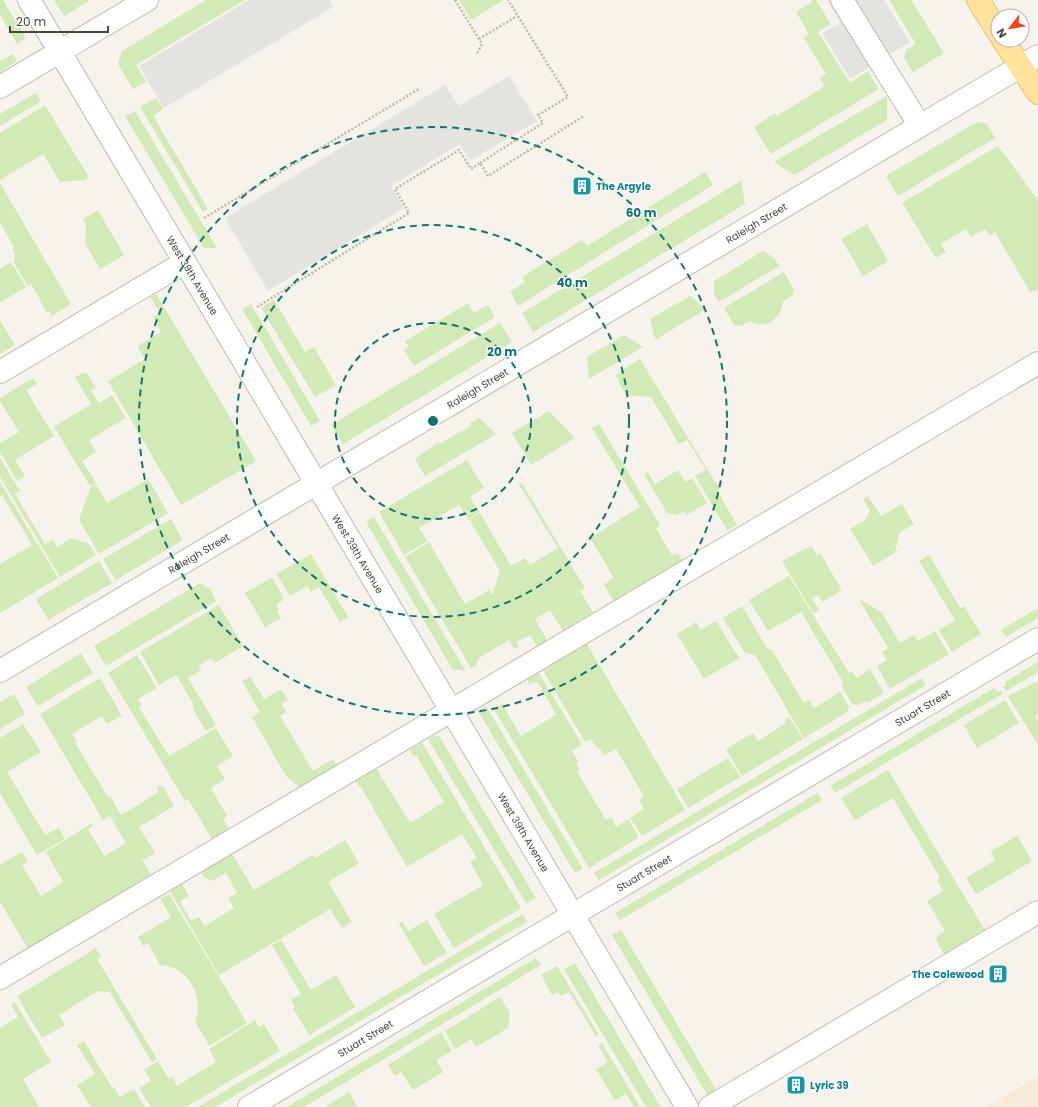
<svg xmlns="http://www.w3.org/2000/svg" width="1038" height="1107" font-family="Poppins,sans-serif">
	<rect width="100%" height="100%" fill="#f6f3ec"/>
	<path fill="#f7ead8" d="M1038 1076V1107H987Z"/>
	<path fill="#d2eab5" d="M0 0H3L26 38 17 44 0 15Z
		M54 0H90L64 16Z
		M206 0H245L136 65 146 82 133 89 118 64 122 51Z
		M459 0H504L471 20Z
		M811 0H816L831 24 818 32 850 83 868 71 879 89 771 154 754 127 775 113 777 116 825 86 820 78 826 74 804 38 809 34 796 12 812 2Z
		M889 0H911L944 53 913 72 904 58 906 50 916 44Z
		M13 54 17 61 0 72V61Z
		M36 93 41 101 0 126V114Z
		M887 96V120L794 175 774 162Z
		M156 98 163 109 153 116 208 209 203 212 140 107Z
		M45 105 88 176 86 180 60 182 43 154 0 180V133Z
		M135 111 217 248H204L125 116Z
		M977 122 987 124 995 138 898 196 886 176Z
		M998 146 1038 200V290L1030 292 995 232 989 235 985 229 971 237 966 229 941 244 946 252 936 258 902 203Z
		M705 172 713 185 518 306 510 292 525 282 522 277 582 240 587 246Z
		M741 181 745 204 533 332 522 313Z
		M0 183 71 304 52 316 50 311 47 313 31 284 28 286 14 263 15 253 12 248 14 247 0 223Z
		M98 210 124 255 100 269 85 243 86 225 83 219Z
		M867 224 888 261 863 276 841 239Z
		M763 251 774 258 779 266 719 302 714 294V281Z
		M11 262 26 287 0 303V269Z
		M784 272 794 290 792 296 783 301C782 317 766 331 750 321L741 326 734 325 724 308Z
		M156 294 256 461 181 505 108 381 145 359 137 346 161 332 153 317 160 313 150 297Z
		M690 296 706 309 655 340 650 319Z
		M274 300 305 352 314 347 336 385 315 397 261 308Z
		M468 303 474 313 488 305 495 317 414 366 404 350 409 347 405 341Z
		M251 304 320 421 311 426 242 309Z
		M0 320 15 345 0 354Z
		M500 323 512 342 343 444 331 425Z
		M624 335 643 347 589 379 587 357Z
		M640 359 720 490 718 492 737 525 727 530 695 476 706 470 687 440 679 444 651 397 626 395 615 375Z
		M86 372 96 388 91 391 99 403 112 395 126 418 89 440 96 452 82 461 96 483 90 486 54 427 91 404 75 377Z
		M33 378 37 384 26 390 54 436 15 460 25 476 17 481 0 452V443L19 432 0 401V398Z
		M549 411 575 438 531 465 512 433Z
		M479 418 496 434 425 476 415 459 438 442 439 444 471 426 470 423Z
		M599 424 660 525 656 528 672 556 678 553 682 561 614 602 604 584 614 578 590 538 640 507 592 428Z
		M0 458 20 491 15 494 45 544 53 540 57 547 72 538 89 544 96 555 60 577 0 477Z
		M467 460 484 488 470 497 479 512 468 519 459 505 419 528 427 541 404 555 379 512Z
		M678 470 685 482 692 478 707 503 687 515 684 511 677 515 667 513 644 474 648 472 655 484Z
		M148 479 168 513 99 554 79 520 90 488 96 484 107 503Z
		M517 481 523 485 585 588 580 591 593 612 563 631 550 610 535 619 547 640 537 646 530 635 516 642 519 647 514 649 509 640 479 658 476 665 471 668 405 557 429 542 465 604 489 590 491 594 493 593 500 571 469 519 480 513 511 566 525 558 530 565 558 548Z
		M0 482 58 578 0 613V564L32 545 2 495 0 496Z
		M868 496 881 516 902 504 914 524 899 533 895 553 873 566 850 529 865 520 870 510 863 499Z
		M374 517 465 670H453L366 522Z
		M171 519 183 540 116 580 103 559Z
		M811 546 817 555 820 553 842 590 822 602 818 595 812 598 819 610 813 613 782 561Z
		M311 554 348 617 340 622 319 587 311 592 307 586 290 596 277 574Z
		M929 555 960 608 964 606 981 634 952 652 939 630 955 620 919 561Z
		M99 561 112 583 48 620 36 599Z
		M789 576 849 673 852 671 857 678 870 669 884 693 866 703 865 701 856 706 855 704 853 705 842 687 843 682 801 612 768 631 749 600Z
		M272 577 283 597V600L276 605 279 610 277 611 281 618 265 627 245 593Z
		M200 583 210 589 216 601 106 666 94 646Z
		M861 600 881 612 900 643 914 635 918 641 935 631 949 654 890 689 877 666 887 660 882 652 888 648 860 601Z
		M219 605 243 646 215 663 211 658 199 666 201 670 188 678 216 725 206 731 193 709V703L176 675 159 685 140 652Z
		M742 606 767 648 772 650 804 703 809 700 814 708 840 692 850 708 847 709 849 711 804 738 755 655 745 653 723 618Z
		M1038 608V618L1006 637 1001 630Z
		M716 621 739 658 704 679 677 634 696 622 701 630Z
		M587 644 685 810 642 836 630 818 644 809 639 800 644 796 616 749 604 755 600 748 598 749 591 739 585 742 543 670Z
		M81 653 93 673 38 706 26 687Z
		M137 655 157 688 138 699 142 705 139 707 169 756 216 728 233 756 217 766 225 779 211 788 227 816 223 819 229 829 212 839 188 799 185 801 108 673Z
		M1038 662V672L1006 691 1003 687 1006 685 1005 682Z
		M539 673 582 744 572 751 578 761 576 763 580 770 577 772 606 820 611 817 616 827 628 819 639 837 589 868 494 709 502 704 521 736 556 715 537 681 529 685 527 680Z
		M250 677 264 699 281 689 288 700 281 704 286 712 280 716 313 771 333 759 337 766 300 788 286 776 252 717 260 712 242 681Z
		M100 678 122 716 107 724 102 716 72 734 77 742 75 743 108 797 110 796 121 815 159 792 156 787 163 786 174 806 139 827 155 853 142 860 152 876 29 950 0 902V865L22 852 28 862 22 865 41 896 63 882 46 852 92 823 93 825 88 829 104 856 126 843 112 820 117 817 112 819 110 815 103 820 40 714Z
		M922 678 926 685 599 880 594 873Z
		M1038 681V714L1035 716 1038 721V745L1008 696Z
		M994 688 997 692 1001 691 1002 694 835 793 830 786Z
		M14 694 25 714 0 729V702Z
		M1005 700 1019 723 977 748 964 725Z
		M486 706 583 869 575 873 478 711Z
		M789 717 803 739 742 776 726 749 753 733 758 741 786 723 785 720Z
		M23 724 41 752 7 772 45 835 59 828 65 839 37 855 0 793V738Z
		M434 736H439L536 898 526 903 428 739Z
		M422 743 521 908 454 948 434 914 483 885 470 862 477 858 462 834 407 867 361 787H359L355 780 376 768 410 823 444 802 416 755 413 756 410 750Z
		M728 758 740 777 688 808 677 789Z
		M888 770 985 930 944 954 935 938 945 931 927 901 943 891 937 880 940 878 893 798 855 820 841 798Z
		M818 793 822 800 620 920 615 913Z
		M1017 836 1032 861 976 894 966 878 995 860 991 851Z
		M345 840 359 863 328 882 352 922 342 928 330 909 219 975 170 891 182 884 189 896 180 901 191 921 199 917 205 926 234 908 228 898 237 893 226 873 213 881 205 878 202 874 206 865 225 854 227 857 232 854 254 890 313 855 315 858Z
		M169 894 247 1023 209 1046 195 1021C205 996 188 966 160 965L148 943 143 946 138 937 171 917 160 899Z
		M523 914 527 922 215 1107H198Z
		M427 920 447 953 424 966 399 924 402 921 408 931Z
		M621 930 718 1093 709 1098 612 935Z
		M281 940 311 990 336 975 355 1007 309 1035 293 1008 295 1006 291 1000 301 994 272 945Z
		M96 948 101 956 97 959 157 1059 152 1062 110 992 98 991 59 1015 65 1025 42 1038 17 996Z
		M536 958 541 965 304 1107H287Z
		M575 963 660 1106V1107H646L564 969Z
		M557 966 599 1035 596 1036 569 992 561 996 558 992 552 995 541 975Z
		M500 997 510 1013 508 1028 476 1047 471 1039 455 1049 445 1031Z
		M15 1002 51 1062 23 1079 39 1107H0V1028L18 1017 11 1004Z
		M255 1020 259 1027 264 1024 280 1051 186 1107H151L139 1088 151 1081 144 1070 158 1061 169 1079 172 1077 177 1086 216 1062 209 1049Z
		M441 1032 452 1051 436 1060 443 1072 413 1090 401 1072 395 1076 388 1065Z
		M84 1041 112 1088 114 1087 120 1097 134 1089 145 1107H91L77 1085 95 1074 77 1045Z
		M602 1043 640 1107H634L626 1094 615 1100 596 1069 608 1062 598 1045Z
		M349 1092 357 1107H325Z"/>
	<path fill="#e5e3e0" d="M249 0H329L333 7 164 108 139 66Z
		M827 0H884L910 42 850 79 822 33 841 22Z
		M509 76 537 121 470 161 460 144 391 186 404 208 268 291 225 218 445 85 459 106Z"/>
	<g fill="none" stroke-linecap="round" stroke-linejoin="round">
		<defs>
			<g id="minor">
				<path id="s1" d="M29 0 687 1107"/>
				<path d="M842 0 920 126"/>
				<path d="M0 87 147 0"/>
				<path d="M0 372 185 262"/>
				<path id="s2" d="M0 671 1038 56"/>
				<path d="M0 978 1038 363"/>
				<path id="s3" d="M249 1107 1038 639"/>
				<path d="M710 1107 1038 912"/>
			</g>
			<path id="major" d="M978 0 998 32
				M1003 40 1038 93"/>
		</defs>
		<use href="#minor" stroke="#c2bbae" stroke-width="24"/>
		<use href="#major" stroke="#e6c16a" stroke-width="24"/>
		<path stroke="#c4b79f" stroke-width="2.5" stroke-dasharray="2 2" stroke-linecap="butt" d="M455 0 482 44 477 54
			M479 39 517 16
			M480 163 543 123 538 115 568 97 508 0
			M204 218 419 89
			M257 307 409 213 395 189 459 150 471 169 480 163 488 176 584 116"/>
		<use href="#minor" stroke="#fff" stroke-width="22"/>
		<use href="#major" stroke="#ffe39c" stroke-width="22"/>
	</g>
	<g fill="none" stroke="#0f766e" stroke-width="2" stroke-dasharray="7 5">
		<circle cx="433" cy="421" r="98"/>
		<circle cx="433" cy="421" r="196"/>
		<circle cx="433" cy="421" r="294"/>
	</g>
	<defs>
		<symbol id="building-square" viewBox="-11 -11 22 22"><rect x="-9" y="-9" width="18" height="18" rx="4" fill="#0f9aa8" stroke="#fff"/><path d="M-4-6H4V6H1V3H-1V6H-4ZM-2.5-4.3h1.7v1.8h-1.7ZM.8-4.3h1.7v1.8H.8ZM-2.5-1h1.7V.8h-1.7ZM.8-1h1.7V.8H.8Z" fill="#fff"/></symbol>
	</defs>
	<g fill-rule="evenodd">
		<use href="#building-square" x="571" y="175" width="22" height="22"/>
		<use href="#building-square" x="987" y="963" width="22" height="22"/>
		<use href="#building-square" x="785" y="1074" width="22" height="22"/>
	</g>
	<g text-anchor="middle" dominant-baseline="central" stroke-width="3" stroke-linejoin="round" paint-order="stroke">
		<g font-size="10" font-weight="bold" fill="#0d838f" stroke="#fff" text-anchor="start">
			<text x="596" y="186">The Argyle</text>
			<text x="984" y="974" text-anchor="end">The Colewood</text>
			<text x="810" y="1085">Lyric 39</text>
		</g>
		<g font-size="10" fill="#4b4439" stroke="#fff">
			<text stroke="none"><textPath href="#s2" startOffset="879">Raleigh Street</textPath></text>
			<text stroke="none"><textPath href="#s1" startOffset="320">West 39th Avenue</textPath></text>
			<text stroke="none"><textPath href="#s2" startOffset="555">Raleigh Street</textPath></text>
			<text stroke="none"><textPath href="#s1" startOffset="644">West 39th Avenue</textPath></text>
			<text stroke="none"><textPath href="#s2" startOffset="231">Raleigh Street</textPath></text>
			<text stroke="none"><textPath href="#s3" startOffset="783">Stuart Street</textPath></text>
			<text stroke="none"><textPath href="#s1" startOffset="968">West 39th Avenue</textPath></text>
			<text stroke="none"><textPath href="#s3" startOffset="459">Stuart Street</textPath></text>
			<text stroke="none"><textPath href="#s3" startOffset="135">Stuart Street</textPath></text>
		</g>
	</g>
	<circle cx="433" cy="421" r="6" fill="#0f766e" stroke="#fff" stroke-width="2"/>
	<g font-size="12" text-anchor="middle" font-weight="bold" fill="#0f766e" stroke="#fff" stroke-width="3" stroke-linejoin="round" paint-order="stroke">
		<text x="641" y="217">60 m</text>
		<text x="572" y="287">40 m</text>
		<text x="502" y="356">20 m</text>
	</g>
	<g transform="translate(1010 28) rotate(239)"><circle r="19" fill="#ffffff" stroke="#b7b4b0"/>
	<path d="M0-3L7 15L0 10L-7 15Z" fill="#fc3f1d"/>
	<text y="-6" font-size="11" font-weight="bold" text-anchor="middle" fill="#4b4439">N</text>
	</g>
	<path d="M10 26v6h98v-6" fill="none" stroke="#4b4439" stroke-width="2"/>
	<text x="16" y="26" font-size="12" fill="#4b4439" stroke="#ffffff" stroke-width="3" paint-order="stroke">20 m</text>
</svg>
